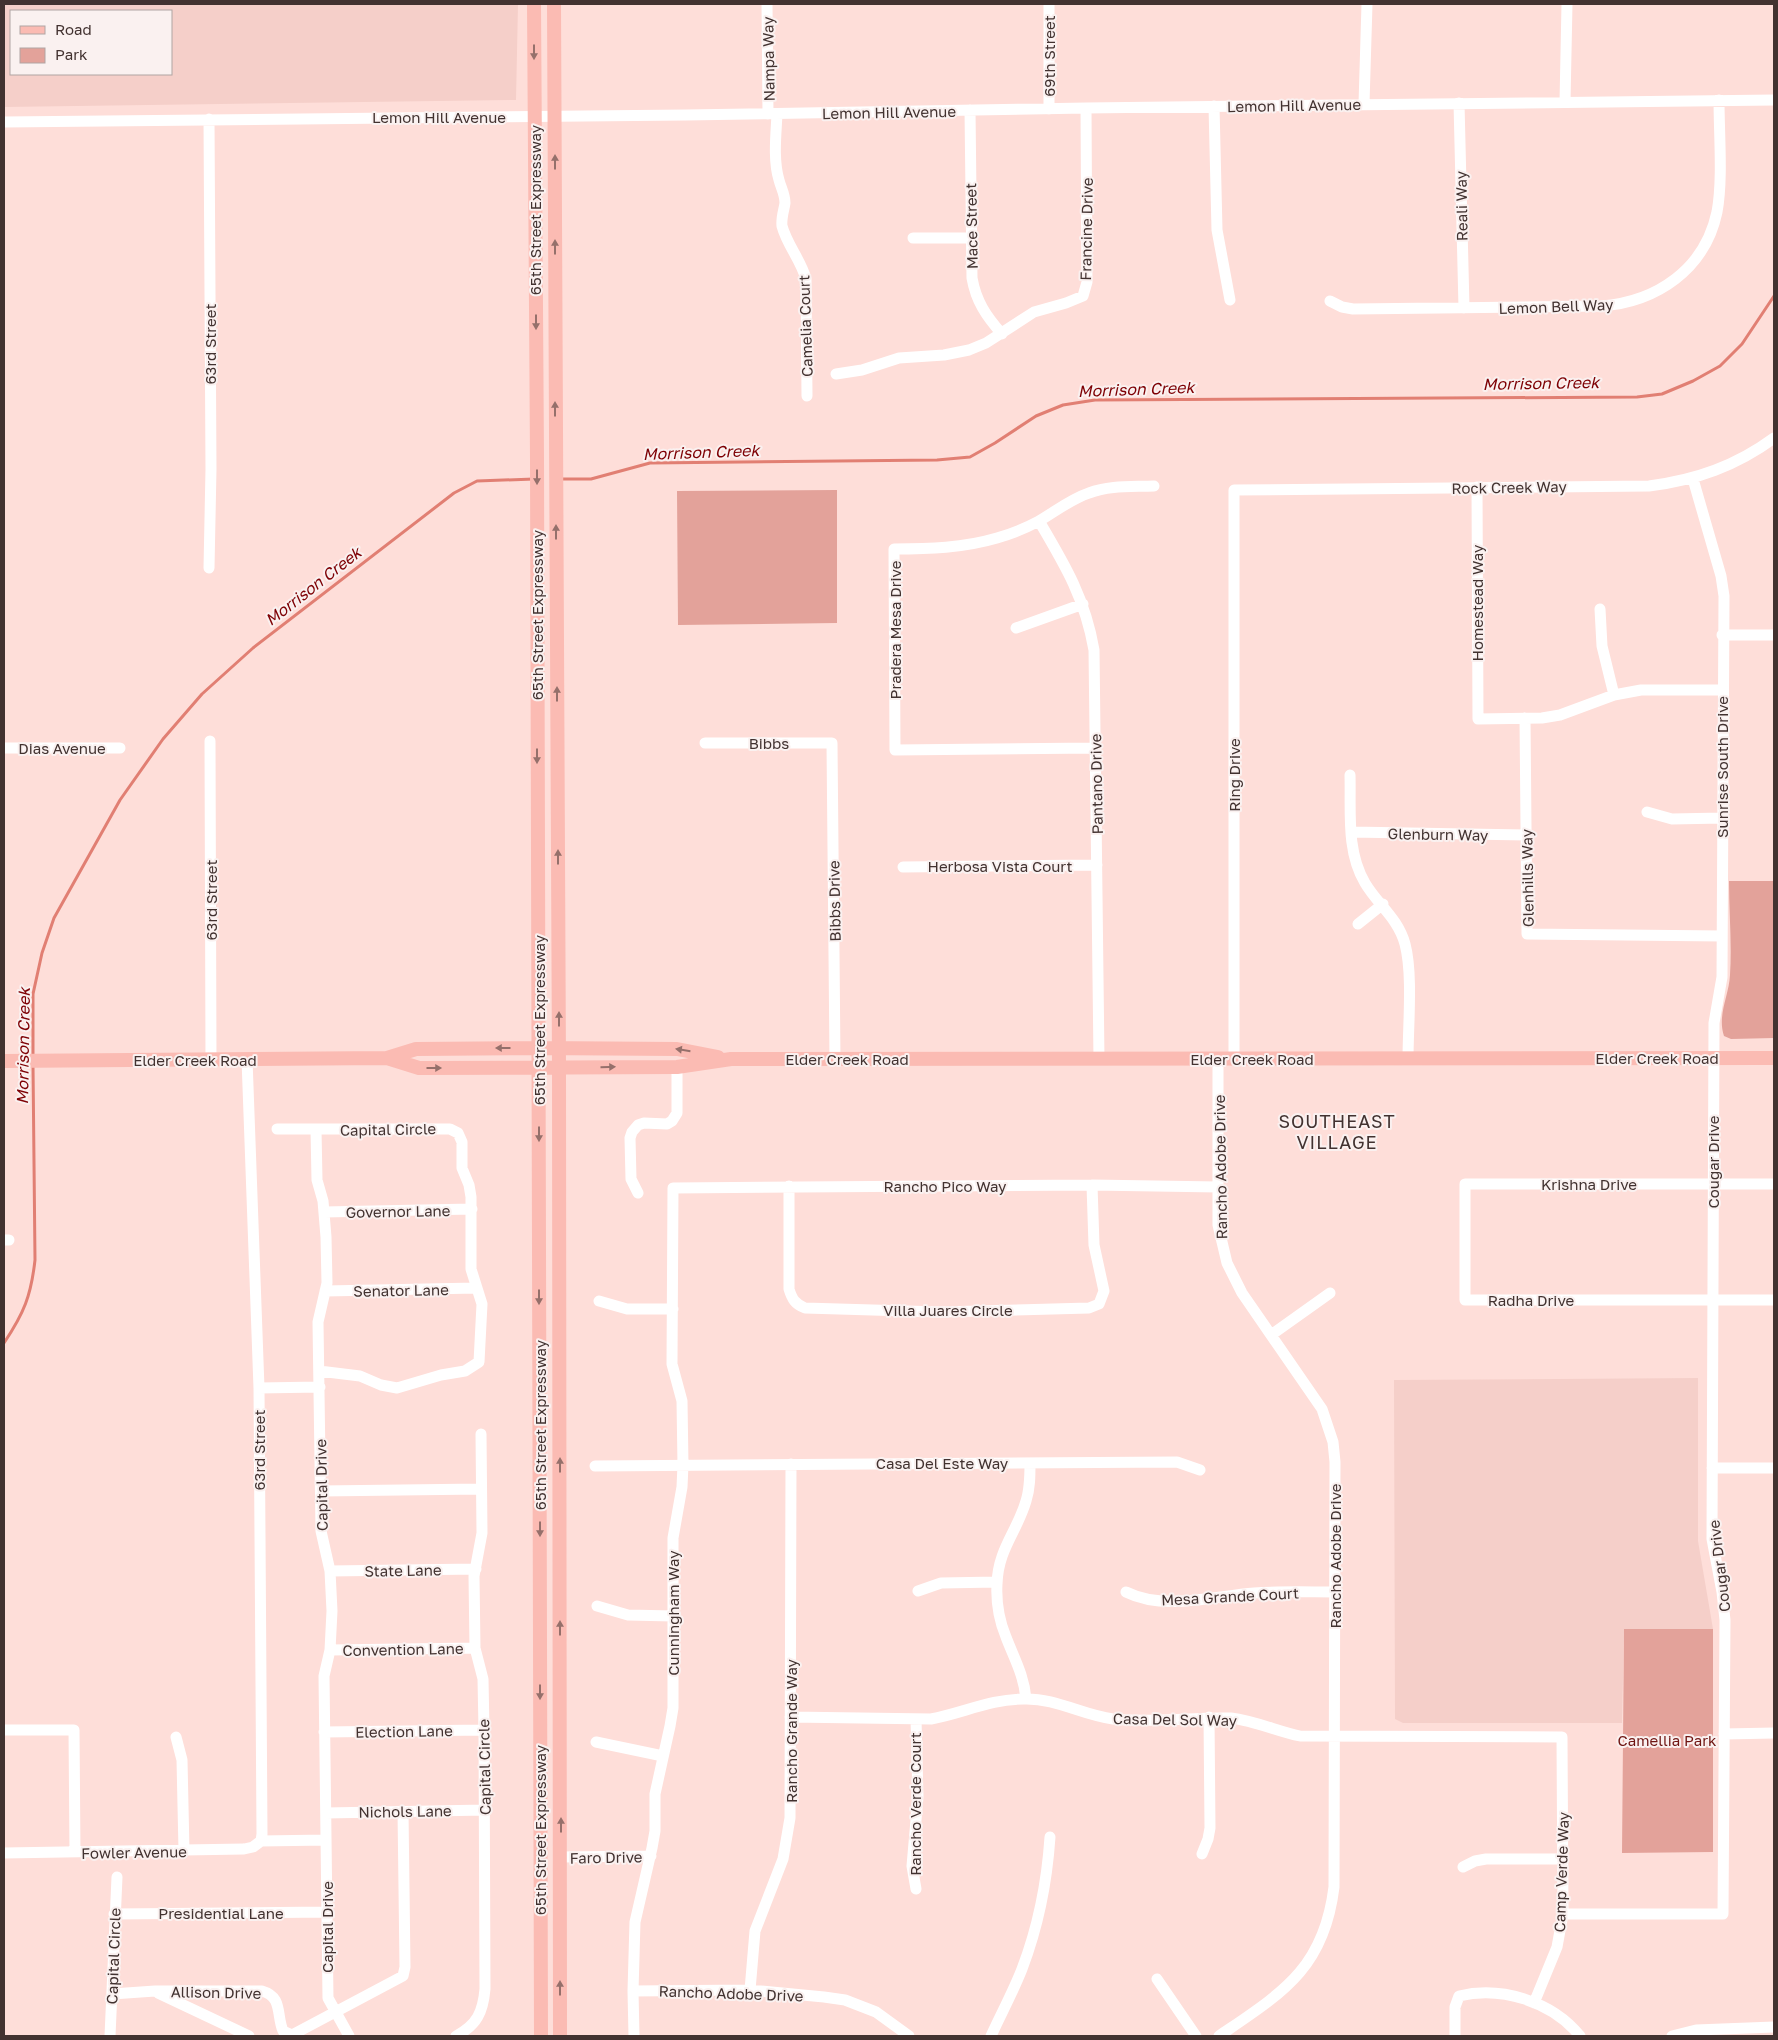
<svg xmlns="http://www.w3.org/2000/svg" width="1778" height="2040" font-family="'Golos Text',sans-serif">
	<rect width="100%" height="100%" fill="#feded9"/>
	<path fill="#f5cfc9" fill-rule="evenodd" d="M4 4H518L516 100 4 107ZM11 11H171V74H11Z
		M1698 1378V1541L1713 1629H1624L1622 1723H1403L1395 1719 1394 1380Z"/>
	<path fill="#e3a29a" d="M837 490V623L678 625 677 491Z
		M1729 881H1774V1038L1731 1039 1724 1036C1717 1015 1729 996 1730 975 1732 944 1729 912 1729 881Z
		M1624 1629H1713V1852L1622 1853Z"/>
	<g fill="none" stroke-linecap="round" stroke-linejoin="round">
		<path stroke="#e17f73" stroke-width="3" d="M560 479H591L650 463 937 460 970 457 995 443 1036 416 1063 405 1095 400 1637 397 1662 394 1693 381 1720 366 1742 344 1774 296
			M33 1056V994L42 953 54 918 120 800 163 739 202 694 253 648 454 493 477 481 534 479
			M4 1343C24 1313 31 1296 35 1260L33 1065"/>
		<path stroke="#fff" stroke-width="11" d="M767 4 768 114
			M1049 4V109
			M1565 102 1567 4
			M1459 103 1464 308
			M1364 104 1367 4
			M1214 106 1217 230 1230 300
			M970 110 972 278C976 301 986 316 1002 334
			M777 114C776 135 773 160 779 180 781 188 785 194 785 203 784 210 781 218 782 226 787 245 801 260 806 279L807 396
			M4 122 686 115 1086 108 1774 100
			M913 238H971
			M1330 301 1342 307 1353 309 1601 306C1657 302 1705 269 1717 212 1723 180 1719 134 1719 100
			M836 374 862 370 899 358 944 355 969 350 986 343 1034 312 1066 303 1083 296 1087 282 1086 108
			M1477 487 1478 719 1542 718 1560 715 1614 695 1641 690H1722
			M1039 521C1065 565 1085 598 1094 650L1099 1059
			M209 568 211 469 209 119
			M1600 609 1602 646 1614 695
			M1016 628 1083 604
			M1722 635H1774
			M1525 718 1527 934 1722 936
			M210 741 211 1059
			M705 743H832L835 1060
			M4 748H120
			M1096 748 895 750 894 549C929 549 963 548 997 538 1011 534 1026 528 1039 521 1056 511 1071 499 1089 493 1110 485 1132 487 1154 486
			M1350 775C1351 811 1346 851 1365 883 1378 905 1398 918 1405 944 1413 974 1408 1026 1408 1059
			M1647 812 1672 819 1722 818
			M1351 832 1526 835
			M903 867 1097 865
			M1358 924 1383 904
			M247 1059 259 1388 262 1834 261 1841
			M1218 1059V1225L1227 1263 1242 1293 1322 1409 1333 1442 1335 1462 1334 1887C1324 1969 1282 1993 1219 2036
			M1234 1059V490L1649 486C1696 480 1736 466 1774 438
			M277 1129H450L458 1133 462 1142V1168L469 1185 471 1197V1269L482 1304 479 1362 465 1371 441 1375 397 1388 381 1385 360 1376 319 1371
			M316 1130 317 1180 323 1201 326 1237 327 1283 318 1322 321 1531 330 1571 332 1611 330 1650 324 1676 328 1998 349 2036
			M1774 1184H1465V1300H1774
			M789 1186V1289C792 1299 795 1304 805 1308L940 1312 1089 1308 1099 1304 1104 1291 1094 1245 1092 1185
			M638 1193 631 1179 630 1138 632 1132 638 1125 644 1123 667 1124 672 1121 677 1113V1067
			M324 1212 472 1209
			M4 1240H9
			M325 1291 477 1288
			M599 1301 627 1309H673
			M1271 1335 1330 1293
			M259 1388 320 1387
			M595 1466 1177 1462 1200 1470
			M1712 1468H1774
			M321 1491 481 1489
			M330 1571 476 1569
			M918 1591 941 1583 997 1582
			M1126 1592C1164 1611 1214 1596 1254 1593 1281 1591 1308 1592 1335 1592
			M597 1606 628 1615 673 1616
			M330 1650 475 1648
			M1026 1699C1024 1675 1014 1658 1006 1637 999 1620 996 1602 997 1584 998 1549 1017 1532 1026 1501 1030 1489 1030 1476 1030 1463
			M790 1717 931 1719C963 1713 991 1699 1024 1699 1056 1698 1082 1715 1113 1719 1152 1723 1192 1717 1231 1718 1255 1721 1277 1731 1300 1736L1562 1737 1563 1914 1557 1947 1534 2003
			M916 1719 918 1797 912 1866 916 1889
			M4 1730H74L75 1852
			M324 1732 484 1730
			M1724 1734 1774 1733
			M176 1737 182 1760 184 1851
			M596 1742 663 1756
			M326 1813 485 1810
			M261 1841 326 1840
			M4 1853 244 1849 253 1847 261 1841
			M1202 1854 1208 1839 1210 1828 1209 1717
			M561 1857 651 1856
			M1463 1867 1475 1861 1486 1859H1563
			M114 1914 327 1912
			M1563 1914H1723L1725 1620 1722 1592 1712 1539 1714 1023 1722 977 1724 596 1721 576 1693 479
			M1157 1979 1196 2036
			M750 1990 755 1931 783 1859 790 1818 791 1464
			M633 1991 750 1990 824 1997 845 2000 876 2012 909 2036
			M158 1993 249 2036
			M112 1994 155 1991H262C283 1997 276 2014 283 2031L292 2035
			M110 2036 117 1877
			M290 2036 403 1976 405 1967 403 1811
			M456 2036C477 2025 483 2012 485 1989L484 1730 483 1679 475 1648 474 1576 482 1533 481 1434
			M634 2036 633 1991 635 1922 652 1848 655 1831V1794L670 1726 673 1708V1538L682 1487 683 1465 682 1401 672 1364 673 1188 1092 1185 1218 1187
			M991 2036C1001 2014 1013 1992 1022 1969 1038 1927 1047 1882 1050 1837
			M1455 2036V2007L1459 1996C1501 1986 1552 2001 1580 2036
			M1672 2036 1696 2030 1774 2027"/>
		<path stroke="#fbbbb3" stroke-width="14" d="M534 4 537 458 541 2036
			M554 4 559 1068 560 2036
			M387 1058 419 1068 677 1067 731 1059 1774 1058
			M4 1061 387 1058 416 1049 538 1048 677 1049 718 1057"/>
	</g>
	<defs><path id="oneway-solid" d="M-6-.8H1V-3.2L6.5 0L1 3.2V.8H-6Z" transform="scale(1.25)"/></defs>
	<g fill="#95706b">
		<use href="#oneway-solid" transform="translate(534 52) rotate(90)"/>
		<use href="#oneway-solid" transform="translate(555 162) rotate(-90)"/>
		<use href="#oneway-solid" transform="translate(555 247) rotate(-90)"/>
		<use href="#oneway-solid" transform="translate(536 322) rotate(90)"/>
		<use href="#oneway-solid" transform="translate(555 409) rotate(-90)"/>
		<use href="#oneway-solid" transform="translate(537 477) rotate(90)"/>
		<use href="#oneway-solid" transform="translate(556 532) rotate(-90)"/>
		<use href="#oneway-solid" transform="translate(557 694) rotate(-90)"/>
		<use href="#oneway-solid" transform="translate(537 756) rotate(90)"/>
		<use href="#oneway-solid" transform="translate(558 857) rotate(-90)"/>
		<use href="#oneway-solid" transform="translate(559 1019) rotate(-90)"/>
		<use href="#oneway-solid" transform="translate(503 1048) rotate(180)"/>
		<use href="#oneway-solid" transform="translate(683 1050) rotate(-171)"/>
		<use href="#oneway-solid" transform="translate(608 1067) rotate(-1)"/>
		<use href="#oneway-solid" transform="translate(434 1068)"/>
		<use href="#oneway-solid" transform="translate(539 1134) rotate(90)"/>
		<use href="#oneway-solid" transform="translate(539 1297) rotate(90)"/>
		<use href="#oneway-solid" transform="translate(560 1465) rotate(-90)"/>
		<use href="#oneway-solid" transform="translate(540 1529) rotate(90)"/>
		<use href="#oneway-solid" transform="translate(560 1628) rotate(-90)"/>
		<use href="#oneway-solid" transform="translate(540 1692) rotate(90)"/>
		<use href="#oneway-solid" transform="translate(561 1825) rotate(-90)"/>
		<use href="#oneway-solid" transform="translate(560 1988) rotate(-90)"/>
	</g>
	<g text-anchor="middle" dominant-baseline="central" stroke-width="4" stroke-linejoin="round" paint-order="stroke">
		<g font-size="15" fill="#423230" stroke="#faf1f0">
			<text transform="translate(1049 56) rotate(-90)">69th Street</text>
			<text transform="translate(768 59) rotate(-91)">Nampa Way</text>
			<text transform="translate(1294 105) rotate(-1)">Lemon Hill Avenue</text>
			<text transform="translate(889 112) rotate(-1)">Lemon Hill Avenue</text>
			<text x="439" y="117">Lemon Hill Avenue</text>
			<text transform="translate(1461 206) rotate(-91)">Reali Way</text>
			<text transform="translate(535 210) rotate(-90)">65th Street Expressway</text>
			<text transform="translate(971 226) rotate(-91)">Mace Street</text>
			<text transform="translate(1086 229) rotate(-89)">Francine Drive</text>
			<text transform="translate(1556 306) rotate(-2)">Lemon Bell Way</text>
			<text transform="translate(805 326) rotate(-92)">Camelia Court</text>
			<text transform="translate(210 344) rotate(-90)">63rd Street</text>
			<text transform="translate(1509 487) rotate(-1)">Rock Creek Way</text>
			<text transform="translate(1477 603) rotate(-90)">Homestead Way</text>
			<text transform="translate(537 615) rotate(-90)">65th Street Expressway</text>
			<text transform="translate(895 630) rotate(-90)">Pradera Mesa Drive</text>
			<text x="769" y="743">Bibbs</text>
			<text x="62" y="748">Dias Avenue</text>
			<text transform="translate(1722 767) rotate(-90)">Sunrise South Drive</text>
			<text transform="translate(1234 775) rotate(-90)">Ring Drive</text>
			<text transform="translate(1096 784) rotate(-91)">Pantano Drive</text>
			<text transform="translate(1438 834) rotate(1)">Glenburn Way</text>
			<text x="1000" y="866">Herbosa Vista Court</text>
			<text transform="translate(1527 878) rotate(-91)">Glenhills Way</text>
			<text transform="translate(211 900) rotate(-90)">63rd Street</text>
			<text transform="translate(834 901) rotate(-91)">Bibbs Drive</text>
			<text transform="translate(539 1020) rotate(-90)">65th Street Expressway</text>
			<text x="1657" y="1058">Elder Creek Road</text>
			<text x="847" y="1059">Elder Creek Road</text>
			<text x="1252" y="1059">Elder Creek Road</text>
			<text x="195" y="1060">Elder Creek Road</text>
			<text transform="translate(388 1129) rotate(-1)">Capital Circle</text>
			<text transform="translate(1713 1162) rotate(-90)">Cougar Drive</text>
			<text transform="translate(1220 1167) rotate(-91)">Rancho Adobe Drive</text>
			<text x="1589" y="1184">Krishna Drive</text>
			<text x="945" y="1186">Rancho Pico Way</text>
			<text transform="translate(398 1211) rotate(-1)">Governor Lane</text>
			<text transform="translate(401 1290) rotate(-1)">Senator Lane</text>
			<text x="1531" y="1300">Radha Drive</text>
			<text x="948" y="1310">Villa Juares Circle</text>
			<text transform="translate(540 1425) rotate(-90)">65th Street Expressway</text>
			<text transform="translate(259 1450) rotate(-90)">63rd Street</text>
			<text x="942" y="1463">Casa Del Este Way</text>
			<text transform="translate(321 1485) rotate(-91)">Capital Drive</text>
			<text transform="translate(1335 1556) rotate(-90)">Rancho Adobe Drive</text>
			<text transform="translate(1719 1566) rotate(-97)">Cougar Drive</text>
			<text transform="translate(403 1570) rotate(-1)">State Lane</text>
			<text transform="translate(1230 1596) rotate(-3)">Mesa Grande Court</text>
			<text transform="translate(673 1613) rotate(-90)">Cunningham Way</text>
			<text transform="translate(403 1649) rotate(-1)">Convention Lane</text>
			<text transform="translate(1175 1719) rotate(1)">Casa Del Sol Way</text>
			<text transform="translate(404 1731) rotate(-1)">Election Lane</text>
			<text transform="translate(791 1731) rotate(-90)">Rancho Grande Way</text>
			<text transform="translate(484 1767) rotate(-91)">Capital Circle</text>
			<text transform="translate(915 1804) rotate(-90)">Rancho Verde Court</text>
			<text transform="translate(405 1811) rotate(-1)">Nichols Lane</text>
			<text transform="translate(540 1830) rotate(-90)">65th Street Expressway</text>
			<text transform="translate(134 1852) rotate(-1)">Fowler Avenue</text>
			<text transform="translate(606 1857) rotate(-1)">Faro Drive</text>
			<text transform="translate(1561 1872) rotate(-88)">Camp Verde Way</text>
			<text x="221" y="1913">Presidential Lane</text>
			<text transform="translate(327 1927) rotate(-90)">Capital Drive</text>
			<text transform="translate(113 1956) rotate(-88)">Capital Circle</text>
			<text transform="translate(216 1992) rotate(1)">Allison Drive</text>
			<text transform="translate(731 1993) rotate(2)">Rancho Adobe Drive</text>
		</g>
		<g font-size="15" fill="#6f1613" stroke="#faf1f0">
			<text x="1667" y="1740">Camellia Park</text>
		</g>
		<g font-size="16" font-style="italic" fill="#7e0004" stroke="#faf1f0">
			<text transform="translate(1541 383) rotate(-1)">Morrison Creek</text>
			<text transform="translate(1136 389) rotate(-2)">Morrison Creek</text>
			<text transform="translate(701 452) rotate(-2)">Morrison Creek</text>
			<text transform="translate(313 586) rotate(-38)">Morrison Creek</text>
			<text transform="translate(23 1046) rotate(-89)">Morrison Creek</text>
		</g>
		<g font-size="18" letter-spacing="1" fill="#423230" stroke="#faf1f0">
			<text x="1337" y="1121">SOUTHEAST<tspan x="1337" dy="21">VILLAGE</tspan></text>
		</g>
	</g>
	<rect width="1778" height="2040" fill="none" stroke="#423230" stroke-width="10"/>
	<rect x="10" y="10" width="162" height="65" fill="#faf1f0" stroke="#b0a5a3"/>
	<rect x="20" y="26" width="25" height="8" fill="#fbbbb3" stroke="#b0a5a3"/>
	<text x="55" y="35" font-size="15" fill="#423230">Road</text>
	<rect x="20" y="48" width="25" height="15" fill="#e3a29a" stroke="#b0a5a3"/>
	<text x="55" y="60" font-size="15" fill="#423230">Park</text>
</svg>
